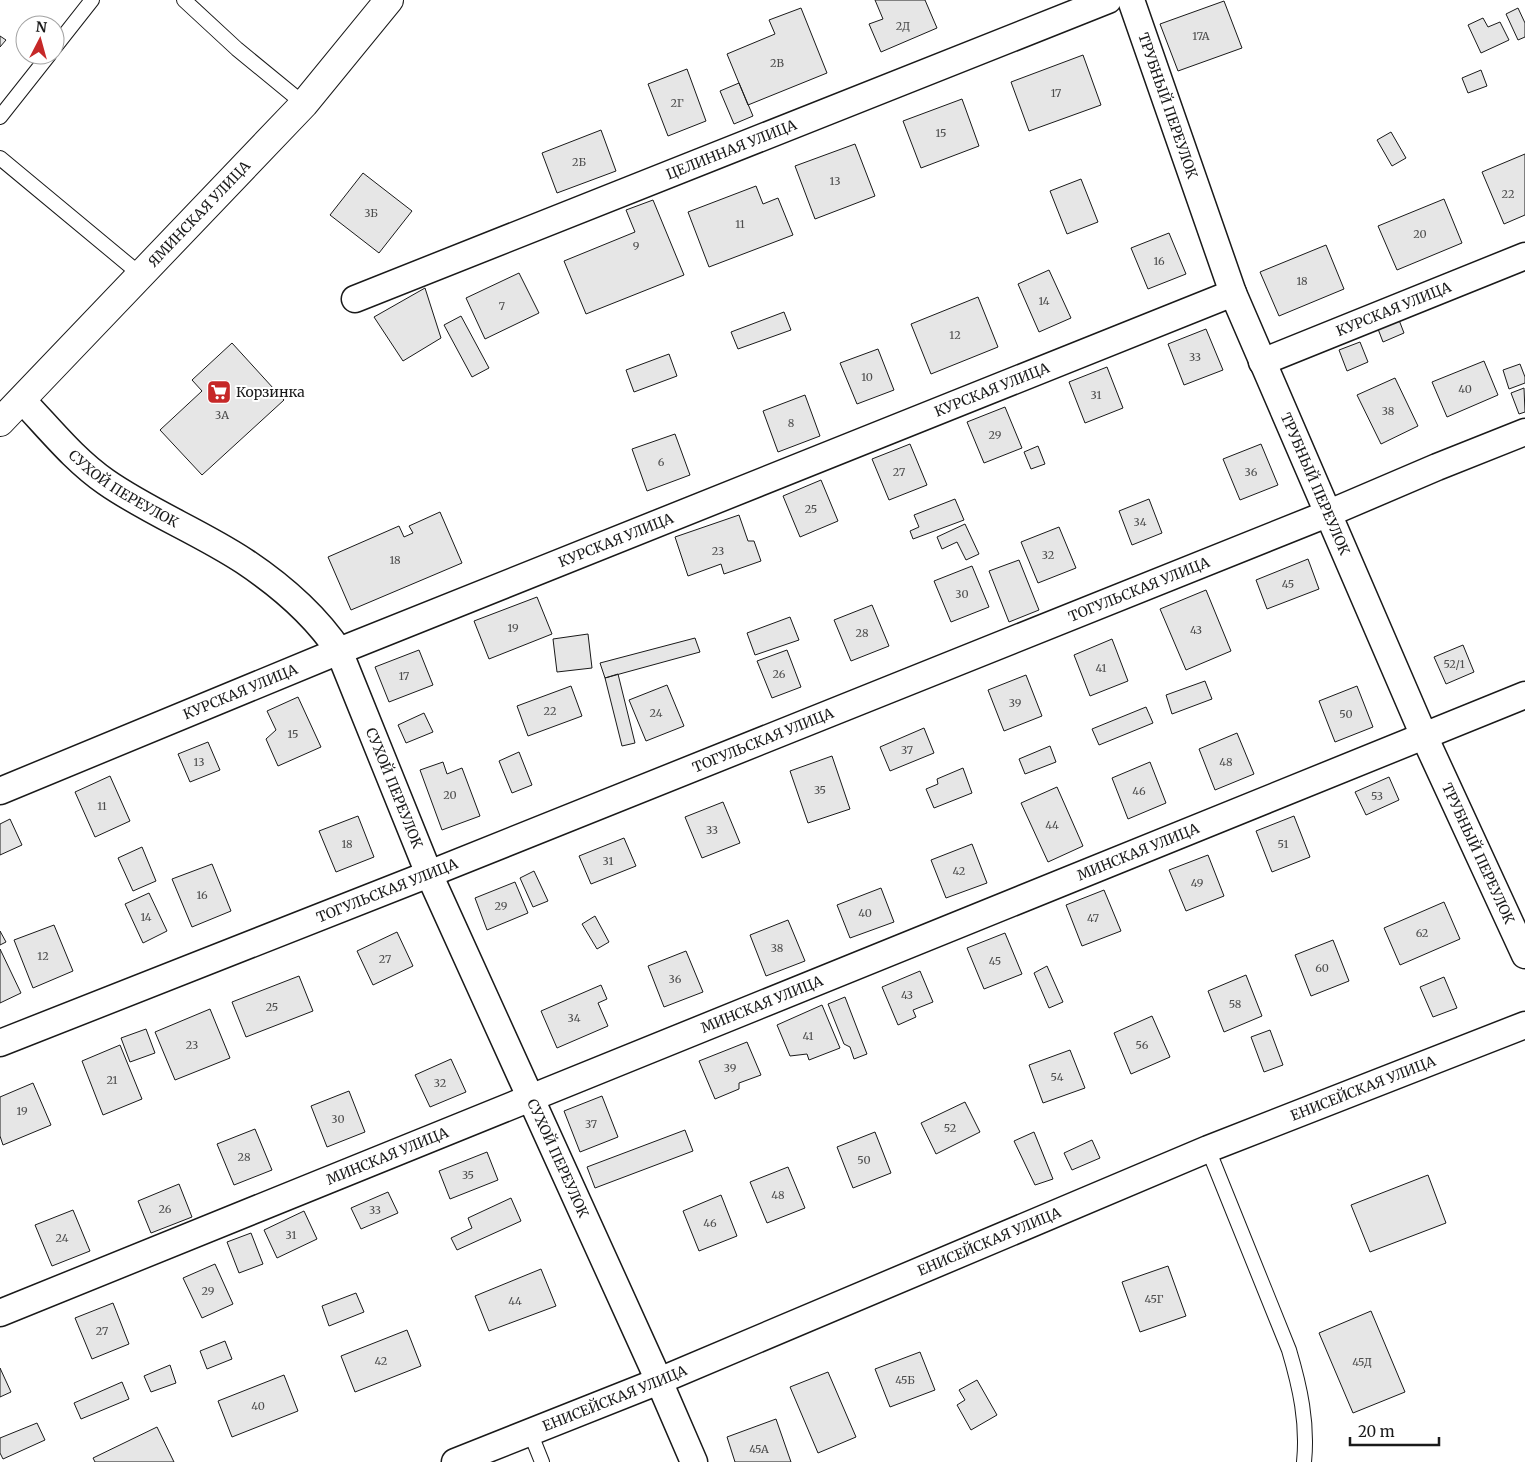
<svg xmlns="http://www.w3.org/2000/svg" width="1525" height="1462" font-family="Merriweather,serif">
	<rect width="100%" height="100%" fill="#fff"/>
	<path fill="#e6e6e6" stroke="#1a1a1a" d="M875 0H925L937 28 881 52 869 24 883 19Z
		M1224 1 1242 48 1178 71 1160 24Z
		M801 8 827 73 748 105 727 54 775 34 769 20Z
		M1518 8 1525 23V37L1518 40 1506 14Z
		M1483 18 1488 27 1500 22 1509 40 1481 53 1468 25Z
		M0 36 6 40 0 47Z
		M1083 55 1101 105 1029 131 1011 82Z
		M687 69 706 121 668 136 648 84Z
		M1481 70 1487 86 1468 93 1462 78Z
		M739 83 753 116 734 124 720 91Z
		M962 99 979 146 921 168 903 121Z
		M601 130 616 171 557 193 542 153Z
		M1391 132 1406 158 1392 166 1377 140Z
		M855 144 875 196 815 219 795 166Z
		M1525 154V215L1504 224 1482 172Z
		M363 173 412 211 379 253 330 215Z
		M1081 179 1098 222 1067 234 1050 191Z
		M756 186 763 204 778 198 793 235 709 267 688 212Z
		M1444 199 1462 243 1397 270 1378 226Z
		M653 200 684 275 586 314 564 261 635 232 626 210Z
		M1169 233 1186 274 1148 289 1131 248Z
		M1326 245 1344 289 1279 316 1260 272Z
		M1049 270 1071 318 1039 332 1018 284Z
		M519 273 539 313 485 339 466 298Z
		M425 288 441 338 403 361 374 317Z
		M978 297 998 347 931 374 911 324Z
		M784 312 791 330 738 349 731 332Z
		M461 316 489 368 472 377 444 325Z
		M1399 320 1404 333 1383 342 1378 329Z
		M1206 329 1223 370 1184 385 1168 344Z
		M1360 342 1368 362 1347 371 1339 350Z
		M232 343 284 400 202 475 160 430 202 391 192 380Z
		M878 349 894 390 857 404 840 363Z
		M669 354 677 376 634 392 626 370Z
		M1484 361 1498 395 1447 417 1432 382Z
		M1520 364 1525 377V383L1509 389 1503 370Z
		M1107 367 1123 408 1085 423 1069 382Z
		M1395 378 1418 426 1381 444 1357 395Z
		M1524 388 1525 412 1519 414 1511 393Z
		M805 395 820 436 778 452 763 411Z
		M1005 407 1022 448 984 463 967 422Z
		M675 434 690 475 647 491 632 449Z
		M910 444 927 485 889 500 872 459Z
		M1261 444 1278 485 1240 500 1223 459Z
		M1038 446 1045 464 1031 469 1024 452Z
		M821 480 838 521 800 537 783 496Z
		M955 499 964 520 913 539 910 531 919 527 914 515Z
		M1149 499 1162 533 1132 545 1119 511Z
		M440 512 462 563 351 610 328 557 399 526 404 537 413 533 409 526Z
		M739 515 748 541H754L761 561 724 574 721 564 688 576 675 537Z
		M965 524 979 554 966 560 957 542 942 549 937 537Z
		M1059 527 1076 568 1038 583 1021 542Z
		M1308 559 1319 589 1267 609 1256 580Z
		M1019 560 1039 610 1009 622 989 571Z
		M972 566 989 607 951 622 934 581Z
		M1206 590 1231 651 1186 670 1160 609Z
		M537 597 552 634 489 659 474 621Z
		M872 605 889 646 851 661 834 620Z
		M790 617 799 640 755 655 747 633Z
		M588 634 592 668 557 672 553 639Z
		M695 638 700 652 605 678 600 663Z
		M1112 639 1128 681 1090 696 1074 655Z
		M1463 645 1474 672 1446 684 1434 657Z
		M419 650 433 685 389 702 375 667Z
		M787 650 801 687 772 698 757 661Z
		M618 674 635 743 622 746 605 678Z
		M1026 675 1042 716 1004 731 988 690Z
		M1205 681 1212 699 1172 714 1166 695Z
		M667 685 684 726 646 741 629 700Z
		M571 686 582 716 528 736 517 706Z
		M1357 686 1373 727 1335 742 1319 701Z
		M298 697 321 747 278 766 266 739 276 730 267 711Z
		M1146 707 1153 723 1099 745 1092 729Z
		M424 713 433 732 406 743 398 725Z
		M924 728 934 753 890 771 880 747Z
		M1237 733 1254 774 1215 790 1199 749Z
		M208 742 220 770 190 782 178 754Z
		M1050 746 1056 762 1025 774 1019 759Z
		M519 752 532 785 512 793 499 761Z
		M832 756 850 809 808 823 790 771Z
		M443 762 447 774 462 768 480 816 442 830 420 770Z
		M1150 762 1166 803 1128 819 1112 778Z
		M963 768 972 793 934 808 926 789 938 784 937 779Z
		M110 776 130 821 95 837 75 792Z
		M1389 777 1399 800 1366 815 1355 792Z
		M1057 787 1083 846 1048 862 1021 803Z
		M723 802 740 843 702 858 685 817Z
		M358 816 374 857 336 872 319 831Z
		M1294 816 1310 857 1272 872 1256 831Z
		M10 819 22 845 0 855V824Z
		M624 838 636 866 591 884 579 856Z
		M972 844 987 883 946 898 931 860Z
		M142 847 156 881 133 891 118 858Z
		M1208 855 1224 896 1186 911 1169 870Z
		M212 864 231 911 192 927 172 879Z
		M534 871 548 901 533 907 520 878Z
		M515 882 528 913 487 930 475 898Z
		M881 888 894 922 850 938 837 905Z
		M1104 890 1121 931 1082 946 1066 905Z
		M149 893 167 931 143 943 125 904Z
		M1444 902 1460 939 1400 965 1384 928Z
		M595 916 609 942 597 949 582 924Z
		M788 920 805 961 766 976 750 935Z
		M54 925 73 971 33 988 14 940Z
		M0 931 6 942 0 945Z
		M397 932 413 966 373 985 357 951Z
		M1005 933 1022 974 984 989 967 948Z
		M1333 940 1349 981 1311 996 1295 955Z
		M0 949 21 993 0 1003Z
		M686 951 703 992 664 1007 648 966Z
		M1047 966 1063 1002 1049 1008 1034 973Z
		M920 971 933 1002 913 1010 916 1017 898 1025 882 987Z
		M1246 975 1262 1016 1224 1032 1208 991Z
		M299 976 313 1011 246 1037 232 1002Z
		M1444 977 1457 1008 1433 1017 1420 987Z
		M601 985 607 999 598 1003 608 1026 557 1048 541 1011Z
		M845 997 867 1054 854 1059 850 1047 844 1044 828 1004Z
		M822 1005 840 1048 809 1060 807 1054 790 1056 777 1025Z
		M210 1009 230 1058 175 1080 155 1032Z
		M1152 1016 1170 1057 1131 1074 1114 1033Z
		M146 1029 155 1053 130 1062 121 1038Z
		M1270 1030 1283 1065 1264 1072 1251 1037Z
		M747 1042 761 1075 739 1083V1089L715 1099 699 1061Z
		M120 1045 142 1099 103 1115 82 1061Z
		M1070 1050 1085 1088 1043 1103 1029 1065Z
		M451 1059 466 1092 430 1107 415 1075Z
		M33 1083 51 1125 3 1145 0 1136V1097Z
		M349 1091 365 1132 327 1147 311 1106Z
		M602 1096 618 1137 580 1152 564 1111Z
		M965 1102 980 1132 936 1154 921 1123Z
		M255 1129 272 1170 234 1185 217 1144Z
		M685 1130 693 1151 595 1188 587 1167Z
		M875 1132 891 1173 853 1188 837 1147Z
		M1034 1132 1053 1179 1035 1185 1014 1141Z
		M1092 1140 1100 1158 1072 1170 1064 1153Z
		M487 1152 498 1180 450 1199 439 1171Z
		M788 1167 805 1208 767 1223 750 1182Z
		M1428 1175 1446 1223 1370 1252 1351 1205Z
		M179 1184 192 1217 151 1233 138 1201Z
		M388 1192 398 1213 361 1229 351 1208Z
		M721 1195 737 1236 699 1251 683 1211Z
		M511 1198 521 1221 457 1250 451 1238 472 1228 468 1218Z
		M73 1210 90 1251 52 1266 35 1225Z
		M304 1211 317 1239 277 1258 264 1230Z
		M251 1233 263 1264 239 1273 227 1242Z
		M215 1264 233 1304 202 1318 183 1278Z
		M1168 1266 1186 1316 1140 1332 1122 1282Z
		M541 1269 556 1306 489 1331 475 1296Z
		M356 1293 364 1312 329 1326 322 1306Z
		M113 1303 129 1344 92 1359 75 1318Z
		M1371 1311 1405 1392 1353 1413 1319 1333Z
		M407 1330 421 1366 355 1392 341 1356Z
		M225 1341 232 1359 207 1369 200 1351Z
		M920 1352 935 1390 890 1407 875 1369Z
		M170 1365 176 1383 151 1392 144 1376Z
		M0 1368 11 1392 0 1397Z
		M828 1372 856 1437 818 1453 790 1387Z
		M284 1375 298 1411 232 1437 218 1401Z
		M977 1380 997 1415 971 1430 957 1405 965 1400 959 1390Z
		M122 1382 129 1399 81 1419 74 1403Z
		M776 1419 791 1462H735L727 1437Z
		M37 1423 45 1440 3 1459 0 1453V1438Z
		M157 1427 174 1462H95L93 1458Z"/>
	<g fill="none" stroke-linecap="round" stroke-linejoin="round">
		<defs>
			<path id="lane" d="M184 0 237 49 304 104
				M55 47 92 0
				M0 117 49 55
				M0 158 141 275
				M1208 1149 1289 1350C1300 1387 1308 1423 1304 1462
				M530 1432 542 1462"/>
			<g id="street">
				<path id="s1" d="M1131 0 1233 293 1424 736 1525 955"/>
				<path id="s2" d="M355 299 1108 0"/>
				<path id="s3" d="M1262 362 1525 256"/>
				<path id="s4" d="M22 400C49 428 74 460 106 482 149 512 200 532 244 561 280 585 315 615 339 651L429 874 659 1381 694 1462"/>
				<path id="s5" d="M0 791 339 651 1233 293"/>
				<path id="s6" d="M0 1043 429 874 1327 514 1437 467 1525 432"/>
				<path id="s7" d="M0 1313 1525 695"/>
				<path id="s8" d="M455 1462 659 1381 1208 1149 1525 1025"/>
			</g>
			<g id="primary">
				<path id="s9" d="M0 422 304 104 389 0"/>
			</g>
		</defs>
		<use href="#lane" stroke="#1a1a1a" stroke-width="16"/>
		<use href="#street" stroke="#1a1a1a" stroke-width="29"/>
		<use href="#primary" stroke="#1a1a1a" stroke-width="30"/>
		<use href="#lane" stroke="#fff" stroke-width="14"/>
		<use href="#street" stroke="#fff" stroke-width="26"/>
		<use href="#primary" stroke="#fff" stroke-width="28"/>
	</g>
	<defs>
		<symbol id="supermarket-square" viewBox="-11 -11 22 22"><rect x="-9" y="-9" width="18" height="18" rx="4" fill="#c62828" stroke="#fff"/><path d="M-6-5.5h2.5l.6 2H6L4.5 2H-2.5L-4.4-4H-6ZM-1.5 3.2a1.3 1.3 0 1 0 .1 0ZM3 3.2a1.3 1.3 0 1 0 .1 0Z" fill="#fff"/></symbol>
	</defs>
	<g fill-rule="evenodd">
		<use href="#supermarket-square" x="205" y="378" width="28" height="28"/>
	</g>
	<g text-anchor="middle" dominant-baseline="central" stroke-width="4" stroke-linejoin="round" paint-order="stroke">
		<g font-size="11" fill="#4d4d4d">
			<text x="903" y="26">2Д</text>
			<text x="1201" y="36">17А</text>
			<text x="777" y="63">2В</text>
			<text x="1056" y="93">17</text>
			<text x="677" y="103">2Г</text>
			<text x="941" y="133">15</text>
			<text x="579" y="162">2Б</text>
			<text x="835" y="181">13</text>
			<text x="1508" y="194">22</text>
			<text x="371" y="213">3Б</text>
			<text x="740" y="224">11</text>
			<text x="1420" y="234">20</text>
			<text x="636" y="246">9</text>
			<text x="1159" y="261">16</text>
			<text x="1302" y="281">18</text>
			<text x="1044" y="301">14</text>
			<text x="502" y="306">7</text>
			<text x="955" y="335">12</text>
			<text x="1195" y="357">33</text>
			<text x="867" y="377">10</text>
			<text x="1465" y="389">40</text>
			<text x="1096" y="395">31</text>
			<text x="1388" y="411">38</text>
			<text x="222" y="415">3А</text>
			<text x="791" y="423">8</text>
			<text x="995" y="435">29</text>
			<text x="661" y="462">6</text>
			<text x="899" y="472">27</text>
			<text x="1251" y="472">36</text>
			<text x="811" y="509">25</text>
			<text x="1140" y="522">34</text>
			<text x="718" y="551">23</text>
			<text x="1048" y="555">32</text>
			<text x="395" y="560">18</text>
			<text x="1288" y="584">45</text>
			<text x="962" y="594">30</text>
			<text x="513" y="628">19</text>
			<text x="1196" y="630">43</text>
			<text x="862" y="633">28</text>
			<text x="1454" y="664">52/1</text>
			<text x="1101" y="668">41</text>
			<text x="779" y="674">26</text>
			<text x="404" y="676">17</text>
			<text x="1015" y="703">39</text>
			<text x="550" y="711">22</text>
			<text x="656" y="713">24</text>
			<text x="1346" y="714">50</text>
			<text x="293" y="734">15</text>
			<text x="907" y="750">37</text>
			<text x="199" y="762">13</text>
			<text x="1226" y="762">48</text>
			<text x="820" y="790">35</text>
			<text x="1139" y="791">46</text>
			<text x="450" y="795">20</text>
			<text x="1377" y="796">53</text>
			<text x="102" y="806">11</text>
			<text x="1052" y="825">44</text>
			<text x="712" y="830">33</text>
			<text x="347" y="844">18</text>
			<text x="1283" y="844">51</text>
			<text x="608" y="861">31</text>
			<text x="959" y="871">42</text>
			<text x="1197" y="883">49</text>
			<text x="202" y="895">16</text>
			<text x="501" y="906">29</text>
			<text x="865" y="913">40</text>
			<text x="146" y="917">14</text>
			<text x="1093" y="918">47</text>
			<text x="1422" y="933">62</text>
			<text x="777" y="948">38</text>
			<text x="43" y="956">12</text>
			<text x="385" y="959">27</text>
			<text x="995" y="961">45</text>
			<text x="1322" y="968">60</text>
			<text x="675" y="979">36</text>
			<text x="907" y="995">43</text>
			<text x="1235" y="1004">58</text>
			<text x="272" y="1007">25</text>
			<text x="574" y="1018">34</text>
			<text x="808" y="1036">41</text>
			<text x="192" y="1045">23</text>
			<text x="1142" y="1045">56</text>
			<text x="730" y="1068">39</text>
			<text x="1057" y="1077">54</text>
			<text x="112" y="1080">21</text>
			<text x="440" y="1083">32</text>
			<text x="22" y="1111">19</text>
			<text x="338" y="1119">30</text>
			<text x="591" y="1124">37</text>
			<text x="950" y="1128">52</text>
			<text x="244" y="1157">28</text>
			<text x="864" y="1160">50</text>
			<text x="468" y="1175">35</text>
			<text x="778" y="1195">48</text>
			<text x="165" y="1209">26</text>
			<text x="375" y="1210">33</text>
			<text x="710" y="1223">46</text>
			<text x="291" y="1235">31</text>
			<text x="62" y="1238">24</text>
			<text x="208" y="1291">29</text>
			<text x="1154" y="1299">45Г</text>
			<text x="515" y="1301">44</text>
			<text x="102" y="1331">27</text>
			<text x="381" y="1361">42</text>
			<text x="1362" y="1362">45Д</text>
			<text x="905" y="1380">45Б</text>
			<text x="258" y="1406">40</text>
			<text x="759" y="1449">45А</text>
		</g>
		<g font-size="14" fill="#1a1a1a" stroke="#fff">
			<text stroke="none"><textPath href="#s1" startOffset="112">ТРУБНЫЙ ПЕРЕУЛОК</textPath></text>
			<text stroke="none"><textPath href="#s2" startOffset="405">ЦЕЛИННАЯ УЛИЦА</textPath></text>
			<text stroke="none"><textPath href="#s9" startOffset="288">ЯМИНСКАЯ УЛИЦА</textPath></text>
			<text stroke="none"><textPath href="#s3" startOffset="142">КУРСКАЯ УЛИЦА</textPath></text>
			<text stroke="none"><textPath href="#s5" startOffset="1070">КУРСКАЯ УЛИЦА</textPath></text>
			<text stroke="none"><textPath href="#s1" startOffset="518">ТРУБНЫЙ ПЕРЕУЛОК</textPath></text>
			<text stroke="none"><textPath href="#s4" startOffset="136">СУХОЙ ПЕРЕУЛОК</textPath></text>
			<text stroke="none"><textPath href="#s5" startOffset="665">КУРСКАЯ УЛИЦА</textPath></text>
			<text stroke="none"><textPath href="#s6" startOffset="1226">ТОГУЛЬСКАЯ УЛИЦА</textPath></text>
			<text stroke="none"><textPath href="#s5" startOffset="260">КУРСКАЯ УЛИЦА</textPath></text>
			<text stroke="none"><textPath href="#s6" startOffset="821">ТОГУЛЬСКАЯ УЛИЦА</textPath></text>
			<text stroke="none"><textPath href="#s4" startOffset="556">СУХОЙ ПЕРЕУЛОК</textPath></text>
			<text stroke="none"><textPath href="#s7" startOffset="1228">МИНСКАЯ УЛИЦА</textPath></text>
			<text stroke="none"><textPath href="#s1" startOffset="922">ТРУБНЫЙ ПЕРЕУЛОК</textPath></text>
			<text stroke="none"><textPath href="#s6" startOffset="416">ТОГУЛЬСКАЯ УЛИЦА</textPath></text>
			<text stroke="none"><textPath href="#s7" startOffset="822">МИНСКАЯ УЛИЦА</textPath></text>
			<text stroke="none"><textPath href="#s8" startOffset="982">ЕНИСЕЙСКАЯ УЛИЦА</textPath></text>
			<text stroke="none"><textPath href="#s7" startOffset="418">МИНСКАЯ УЛИЦА</textPath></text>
			<text stroke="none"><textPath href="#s4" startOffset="961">СУХОЙ ПЕРЕУЛОК</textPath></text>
			<text stroke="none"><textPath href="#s8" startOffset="578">ЕНИСЕЙСКАЯ УЛИЦА</textPath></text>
			<text stroke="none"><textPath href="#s8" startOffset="172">ЕНИСЕЙСКАЯ УЛИЦА</textPath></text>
		</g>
		<g font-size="14" fill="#1a1a1a" stroke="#fff" text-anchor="start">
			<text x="236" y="392">Корзинка</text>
		</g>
	</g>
	<g transform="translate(40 40) rotate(6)"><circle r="24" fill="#ffffff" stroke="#a3a3a3"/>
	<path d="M0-4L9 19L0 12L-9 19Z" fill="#c62828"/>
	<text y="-8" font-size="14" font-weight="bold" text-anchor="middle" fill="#1a1a1a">N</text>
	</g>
	<path d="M1350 1437v8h89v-8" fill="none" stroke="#1a1a1a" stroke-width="2.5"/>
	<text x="1358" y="1437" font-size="15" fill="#1a1a1a" stroke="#ffffff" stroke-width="4" paint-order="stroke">20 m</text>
</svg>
